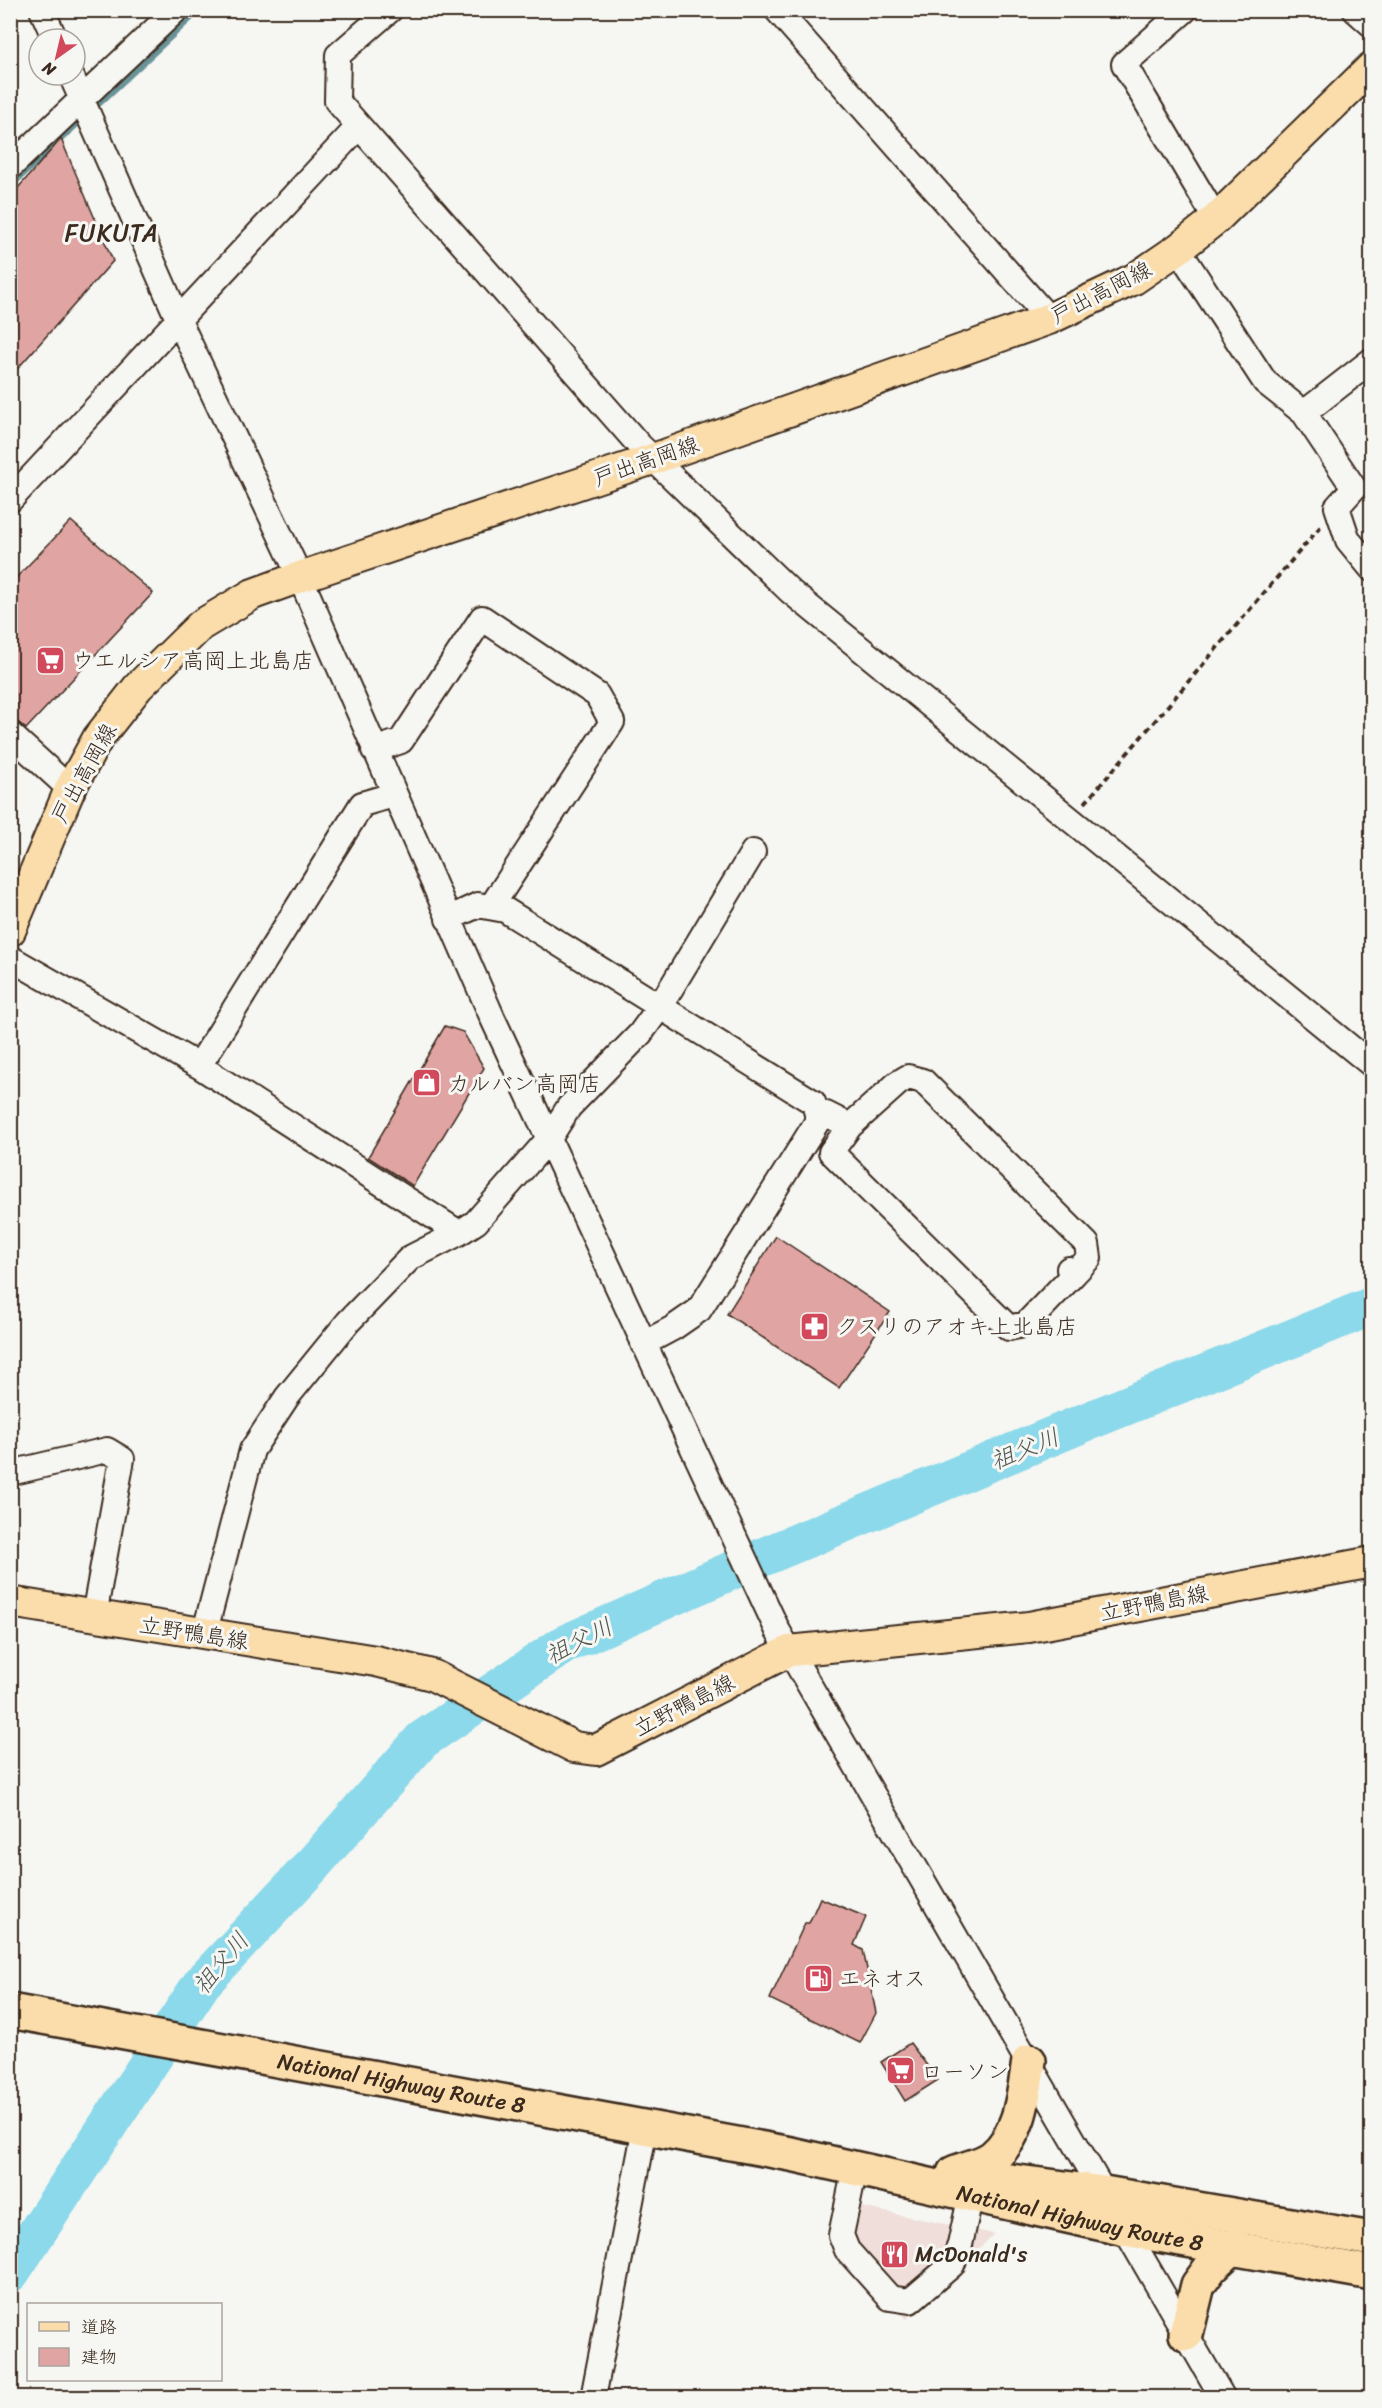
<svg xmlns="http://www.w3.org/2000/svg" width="1382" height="2408" font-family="Sriracha,'Klee One',sans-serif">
	<rect width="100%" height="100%" fill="#f6f6f2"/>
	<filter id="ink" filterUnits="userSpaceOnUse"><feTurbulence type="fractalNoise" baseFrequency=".0167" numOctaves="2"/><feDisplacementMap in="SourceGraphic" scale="12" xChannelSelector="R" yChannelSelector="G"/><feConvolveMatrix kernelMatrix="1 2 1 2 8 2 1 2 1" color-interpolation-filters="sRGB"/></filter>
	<g filter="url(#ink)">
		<path fill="#efdeda" d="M841 2203 994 2234 907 2319 832 2251Z"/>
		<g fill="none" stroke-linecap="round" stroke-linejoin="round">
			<path stroke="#6b9398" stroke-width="7" d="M10 186 199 10"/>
			<path stroke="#8bd9ea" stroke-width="39" d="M10 2273 202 1983 308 1870 422 1740 565 1644 751 1562 1081 1424 1372 1306"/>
		</g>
		<path fill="#e0a5a3" stroke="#3b2a1e" stroke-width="1.5" d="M61 139 113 261 10 377V197Z
			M71 521 153 593 26 729 19 723 10 720V584Z
			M445 1026 463 1032 484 1068 413 1186 368 1157Z
			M776 1236 890 1312 839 1388 727 1314Z
			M820 1898 866 1917 854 1945 863 1950 876 2013 860 2043 770 1999 805 1923H809Z
			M910 2043 938 2080 905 2101 881 2062Z"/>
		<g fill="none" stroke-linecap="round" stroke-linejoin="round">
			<defs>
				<path id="minor" d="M42 10 55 39
					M390 10 338 55 337 101 640 446 791 592 1372 1065
					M777 10 1049 319
					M1185 10 1124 64 1216 219
					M1355 10 1372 25
					M71 75 178 319 300 577 493 1019 778 1631 1223 2398
					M10 167 176 10
					M1178 249 1265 382 1304 413 1354 488 1337 507 1348 540 1372 569
					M1304 413 1372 360
					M10 500 359 126
					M10 734 70 789
					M374 750 401 741 482 618 597 695 612 722 491 907
					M448 919 478 905 505 910 813 1102 817 1113V1122L699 1310 673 1328 643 1344
					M10 958 199 1066 459 1233
					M199 1066 362 804 393 795
					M817 1113 826 1114 850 1126 831 1152 1009 1328 1026 1324 1074 1274 1069 1269
					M850 1126 898 1083 908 1077 923 1081 1087 1244 1089 1258 1074 1274
					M10 1473 107 1450 122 1459 94 1616
					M204 1635 252 1450 287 1397 348 1322 410 1258 459 1233 476 1222 548 1140 569 1107 640 1034 659 1008 753 852
					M855 2168 841 2235 847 2250 890 2298 910 2301 952 2265 960 2245 971 2194
					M593 2398 645 2128"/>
				<path id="major" d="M10 931 70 789 98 738 138 687 201 625 253 594 300 577 653 459 1049 319 1134 279 1178 249 1216 219 1372 67
					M10 1602 376 1661 432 1675 574 1747 596 1750 789 1651 1029 1627 1372 1562"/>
				<g id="highway">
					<path id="s1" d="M10 2011 791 2154 1125 2229 1372 2273"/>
					<path d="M954 2173C965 2168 983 2165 993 2157 1021 2134 1024 2093 1029 2061"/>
					<path d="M986 2178 1104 2193 1372 2239"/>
					<path d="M1186 2334 1198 2285 1211 2267 1234 2246"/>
				</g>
			</defs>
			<use href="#minor" stroke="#3b2a1e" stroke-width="28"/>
			<use href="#major" stroke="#3b2a1e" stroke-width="34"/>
			<use href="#highway" stroke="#3b2a1e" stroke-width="38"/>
			<path stroke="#3b2a1e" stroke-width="4" stroke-dasharray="6 4.5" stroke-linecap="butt" d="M1085 803 1321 526"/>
			<use href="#minor" stroke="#f6f6f2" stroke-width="24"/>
			<use href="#major" stroke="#fbddab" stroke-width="30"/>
			<use href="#highway" stroke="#fbddab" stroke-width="33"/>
		</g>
	</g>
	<defs>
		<symbol id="supermarket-square" viewBox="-11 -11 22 22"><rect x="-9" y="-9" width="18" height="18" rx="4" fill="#d1495b" stroke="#f6f6f2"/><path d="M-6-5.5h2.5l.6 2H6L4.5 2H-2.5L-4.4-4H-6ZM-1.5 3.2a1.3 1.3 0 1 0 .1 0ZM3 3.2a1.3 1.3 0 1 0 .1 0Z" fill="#fff"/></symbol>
		<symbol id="shop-square" viewBox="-11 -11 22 22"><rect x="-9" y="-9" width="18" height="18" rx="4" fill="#d1495b" stroke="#f6f6f2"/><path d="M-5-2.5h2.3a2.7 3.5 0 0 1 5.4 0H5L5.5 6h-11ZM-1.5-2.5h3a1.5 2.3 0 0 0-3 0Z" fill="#fff"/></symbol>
		<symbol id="pharmacy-square" viewBox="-11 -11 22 22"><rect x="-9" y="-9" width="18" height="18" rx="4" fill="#d1495b" stroke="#f6f6f2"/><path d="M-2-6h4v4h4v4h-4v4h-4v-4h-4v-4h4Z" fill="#fff"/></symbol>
		<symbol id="fuel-square" viewBox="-11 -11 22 22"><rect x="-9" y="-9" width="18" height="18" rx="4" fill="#d1495b" stroke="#f6f6f2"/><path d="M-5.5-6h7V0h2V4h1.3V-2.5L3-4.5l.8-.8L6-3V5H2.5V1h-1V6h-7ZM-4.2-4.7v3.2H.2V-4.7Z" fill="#fff"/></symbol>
		<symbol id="restaurant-square" viewBox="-11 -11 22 22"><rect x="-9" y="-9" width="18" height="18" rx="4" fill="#d1495b" stroke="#f6f6f2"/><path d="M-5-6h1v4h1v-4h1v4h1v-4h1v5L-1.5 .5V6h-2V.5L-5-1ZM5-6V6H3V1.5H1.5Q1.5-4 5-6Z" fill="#fff"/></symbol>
	</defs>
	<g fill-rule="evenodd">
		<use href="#supermarket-square" x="34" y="644" width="33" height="33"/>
		<use href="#shop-square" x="410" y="1066" width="33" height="33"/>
		<use href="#pharmacy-square" x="798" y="1310" width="33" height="33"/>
		<use href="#fuel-square" x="802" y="1962" width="33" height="33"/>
		<use href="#supermarket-square" x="884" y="2054" width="33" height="33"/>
		<use href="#restaurant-square" x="878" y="2238" width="33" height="33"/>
	</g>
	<g text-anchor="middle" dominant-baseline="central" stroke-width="6" stroke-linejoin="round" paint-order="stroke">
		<g font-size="22" fill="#3b2a1e" stroke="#f6f6f2">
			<text transform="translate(1101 292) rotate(-27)">戸出高岡線</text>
			<text transform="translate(646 461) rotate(-19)">戸出高岡線</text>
			<text transform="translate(84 773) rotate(-61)">戸出高岡線</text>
			<text transform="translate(1154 1603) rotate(-11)">立野鴨島線</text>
			<text transform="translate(194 1633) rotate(9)">立野鴨島線</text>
			<text transform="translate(684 1705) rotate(-27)">立野鴨島線</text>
			<text stroke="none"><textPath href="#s1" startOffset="398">National Highway Route 8</textPath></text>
			<text stroke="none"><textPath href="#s1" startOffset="1090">National Highway Route 8</textPath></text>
		</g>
		<g font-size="22" fill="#3b2a1e" stroke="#f6f6f2" text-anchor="start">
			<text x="72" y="660">ウエルシア高岡上北島店</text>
			<text x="448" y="1083">カルバン高岡店</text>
			<text x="836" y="1326">クスリのアオキ上北島店</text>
			<text x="839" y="1978">エネオス</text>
			<text x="921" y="2071">ローソン</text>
			<text x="915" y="2254">McDonald's</text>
		</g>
		<g font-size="24" letter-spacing="1.5" fill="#3b2a1e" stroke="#f6f6f2">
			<text x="112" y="233">FUKUTA</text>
		</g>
		<g font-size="24" font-style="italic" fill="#4f5651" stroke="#f6f6f2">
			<text transform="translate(1025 1449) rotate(-22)">祖父川</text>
			<text transform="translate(579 1641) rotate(-27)">祖父川</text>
			<text transform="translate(221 1963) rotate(-50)">祖父川</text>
		</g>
	</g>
	<rect width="1382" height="2408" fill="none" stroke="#f6f6f2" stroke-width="36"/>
	<rect x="18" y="18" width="1346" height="2372" fill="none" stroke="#3b2a1e" stroke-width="2" filter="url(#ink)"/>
	<rect x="27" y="2303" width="195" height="78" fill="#f6f6f2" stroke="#aba49d" stroke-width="1.5"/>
	<rect x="39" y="2322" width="30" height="9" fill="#fbddab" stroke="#aba49d" stroke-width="1.5"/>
	<text x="81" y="2333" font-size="18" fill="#3b2a1e">道路</text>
	<rect x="39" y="2348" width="30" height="18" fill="#e0a5a3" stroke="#aba49d" stroke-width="1.5"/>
	<text x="81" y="2363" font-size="18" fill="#3b2a1e">建物</text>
	<g transform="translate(57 57) rotate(214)"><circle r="28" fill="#f6f6f2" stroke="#aba49d" stroke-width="1.5"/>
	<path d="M0-4.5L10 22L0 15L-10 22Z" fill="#d1495b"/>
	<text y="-9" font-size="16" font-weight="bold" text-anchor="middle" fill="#3b2a1e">N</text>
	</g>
</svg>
